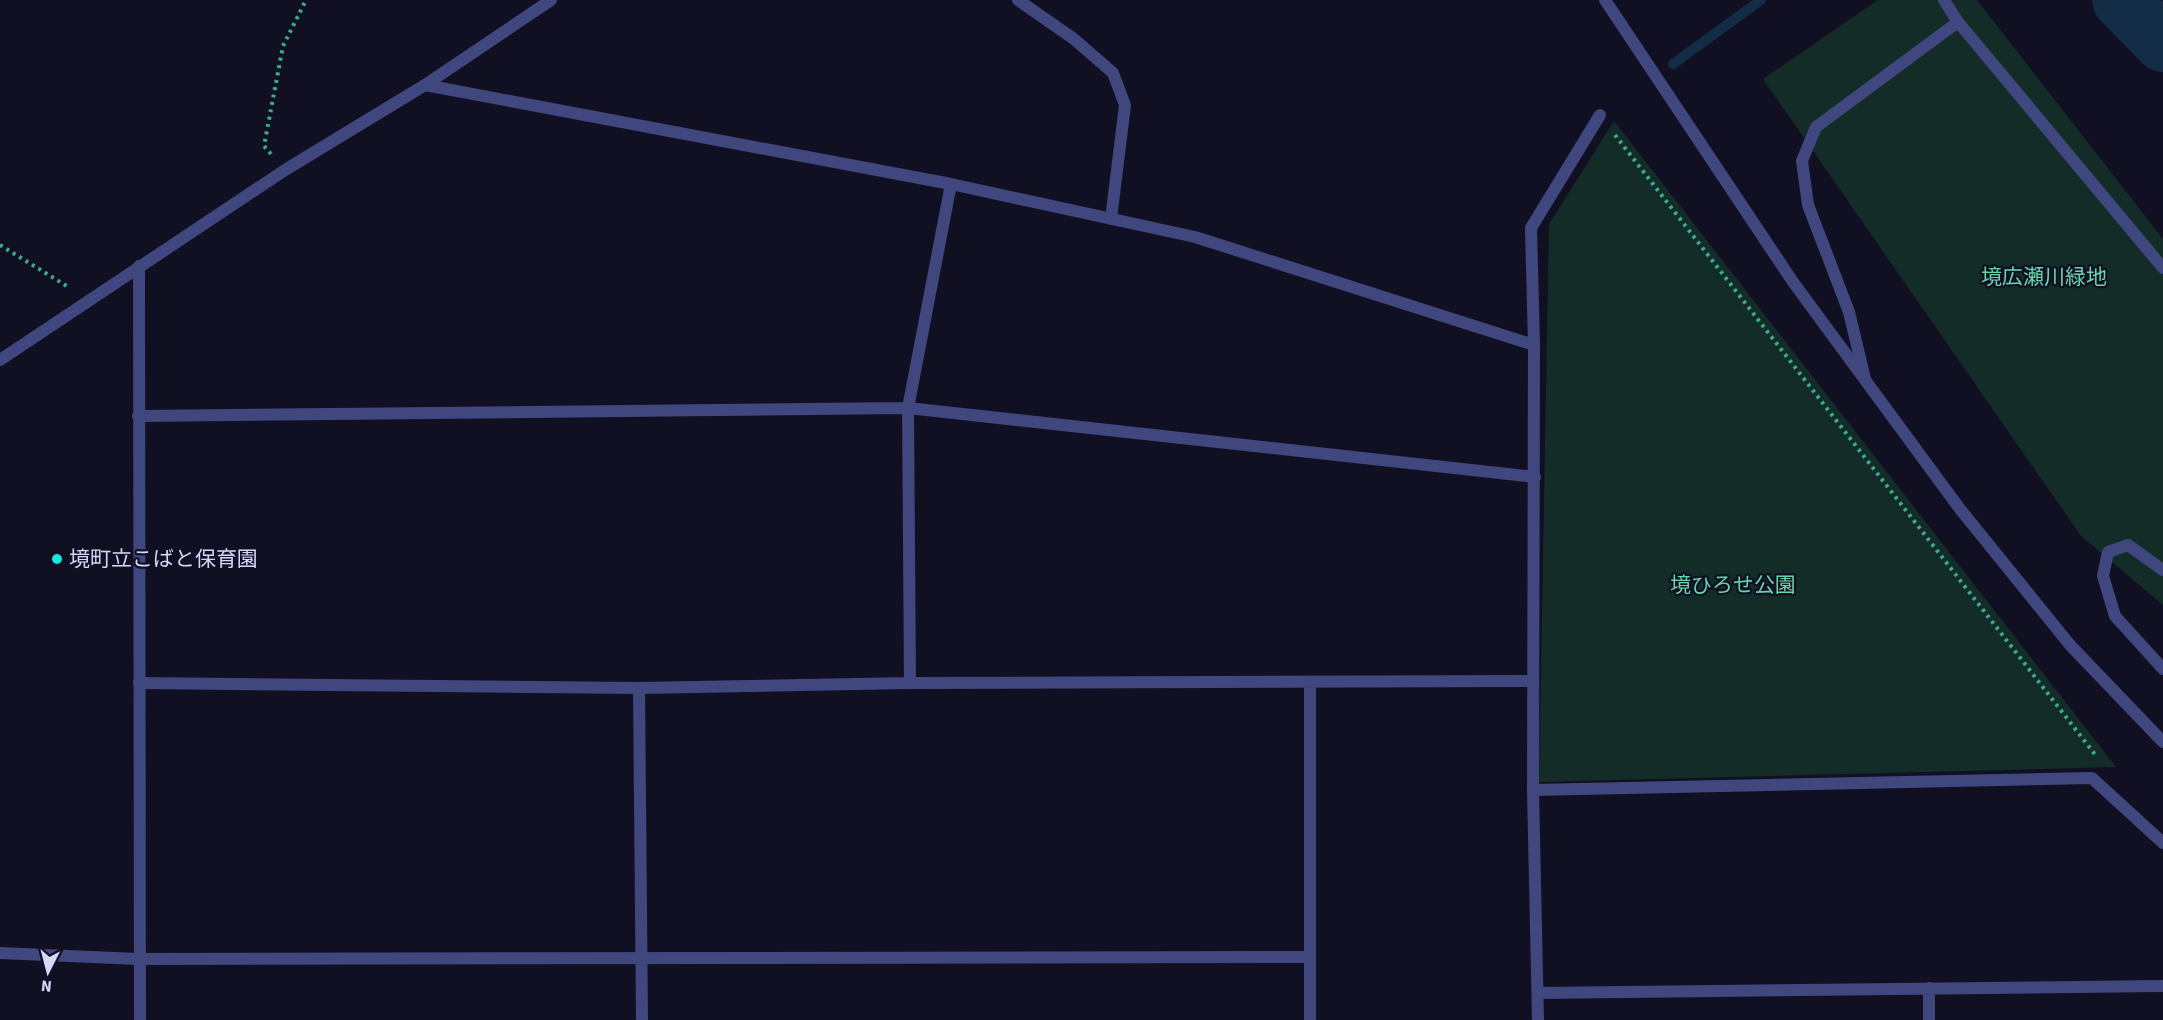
<svg xmlns="http://www.w3.org/2000/svg" width="2163" height="1020" font-family="'Source Sans 3','Noto Sans JP',sans-serif">
	<rect width="100%" height="100%" fill="#111023"/>
	<path fill="#142c28" d="M1878 0H1977L2163 239V605L2081 536 1763 79Z
		M1614 121 2116 767 1539 782 1549 224Z"/>
	<g fill="none" stroke-linecap="round" stroke-linejoin="round">
		<path stroke="#122d45" stroke-width="10" d="M1673 64 1761 0"/>
		<path stroke="#122d45" stroke-width="58" d="M2121 0 2163 43"/>
		<path stroke="#3aac93" stroke-width="4" stroke-dasharray="3 4.5" stroke-linecap="butt" d="M1615 135 2097 757
			M271 154 264 146 283 46 306 0
			M0 245 70 288"/>
		<path stroke="#3f477e" stroke-width="12" d="M1944 0 1958 22 2163 268
			M1534 345 1531 228 1600 115
			M1865 379 1849 312 1808 205 1802 161 1816 127 1958 22
			M2163 570 2128 545 2108 552 2103 576 2115 616 2163 669"/>
		<path stroke="#3f477e" stroke-width="12" d="M1018 0 1074 39 1113 73 1125 105 1111 219
			M1605 0 1793 282 1960 509 2070 645 2163 742
			M425 85 951 184 1195 237 1534 345 1533 790 1538 1020
			M0 360 285 170 425 85 551 0
			M138 416 908 408 1535 477
			M139 683 639 688 910 683 1533 681
			M910 683 908 408 951 184
			M1310 683V1020
			M639 688 642 1020
			M1533 790 2092 778 2163 843
			M0 953 138 959 1310 957
			M1538 993 2163 986
			M1929 1020V988"/>
		<path stroke="#3f477e" stroke-width="12" d="M139 266 140 1020"/>
	</g>
	<circle fill="#14e9dd" stroke="#111023" stroke-width="2" cx="57" cy="559" r="6"/>
	<g text-anchor="middle" dominant-baseline="central" stroke-width="4.5" stroke-linejoin="round" paint-order="stroke">
		<g font-size="21" fill="#68d5a9" stroke="#111023">
			<text x="2044" y="277">境広瀬川緑地</text>
			<text x="1733" y="585">境ひろせ公園</text>
		</g>
		<g font-size="21" fill="#d6d7fb" stroke="#111023" text-anchor="start">
			<text x="69" y="559">境町立こばと保育園</text>
		</g>
	</g>
	<g transform="translate(48 972) rotate(186)" stroke="#111023" stroke-width="4.5" paint-order="stroke">
	<path d="M0-4.5L10 22L0 15L-10 22Z" fill="#d6d7fb"/>
	<text y="-9" font-size="16" font-weight="bold" text-anchor="middle" fill="#d6d7fb">N</text>
	</g>
</svg>
